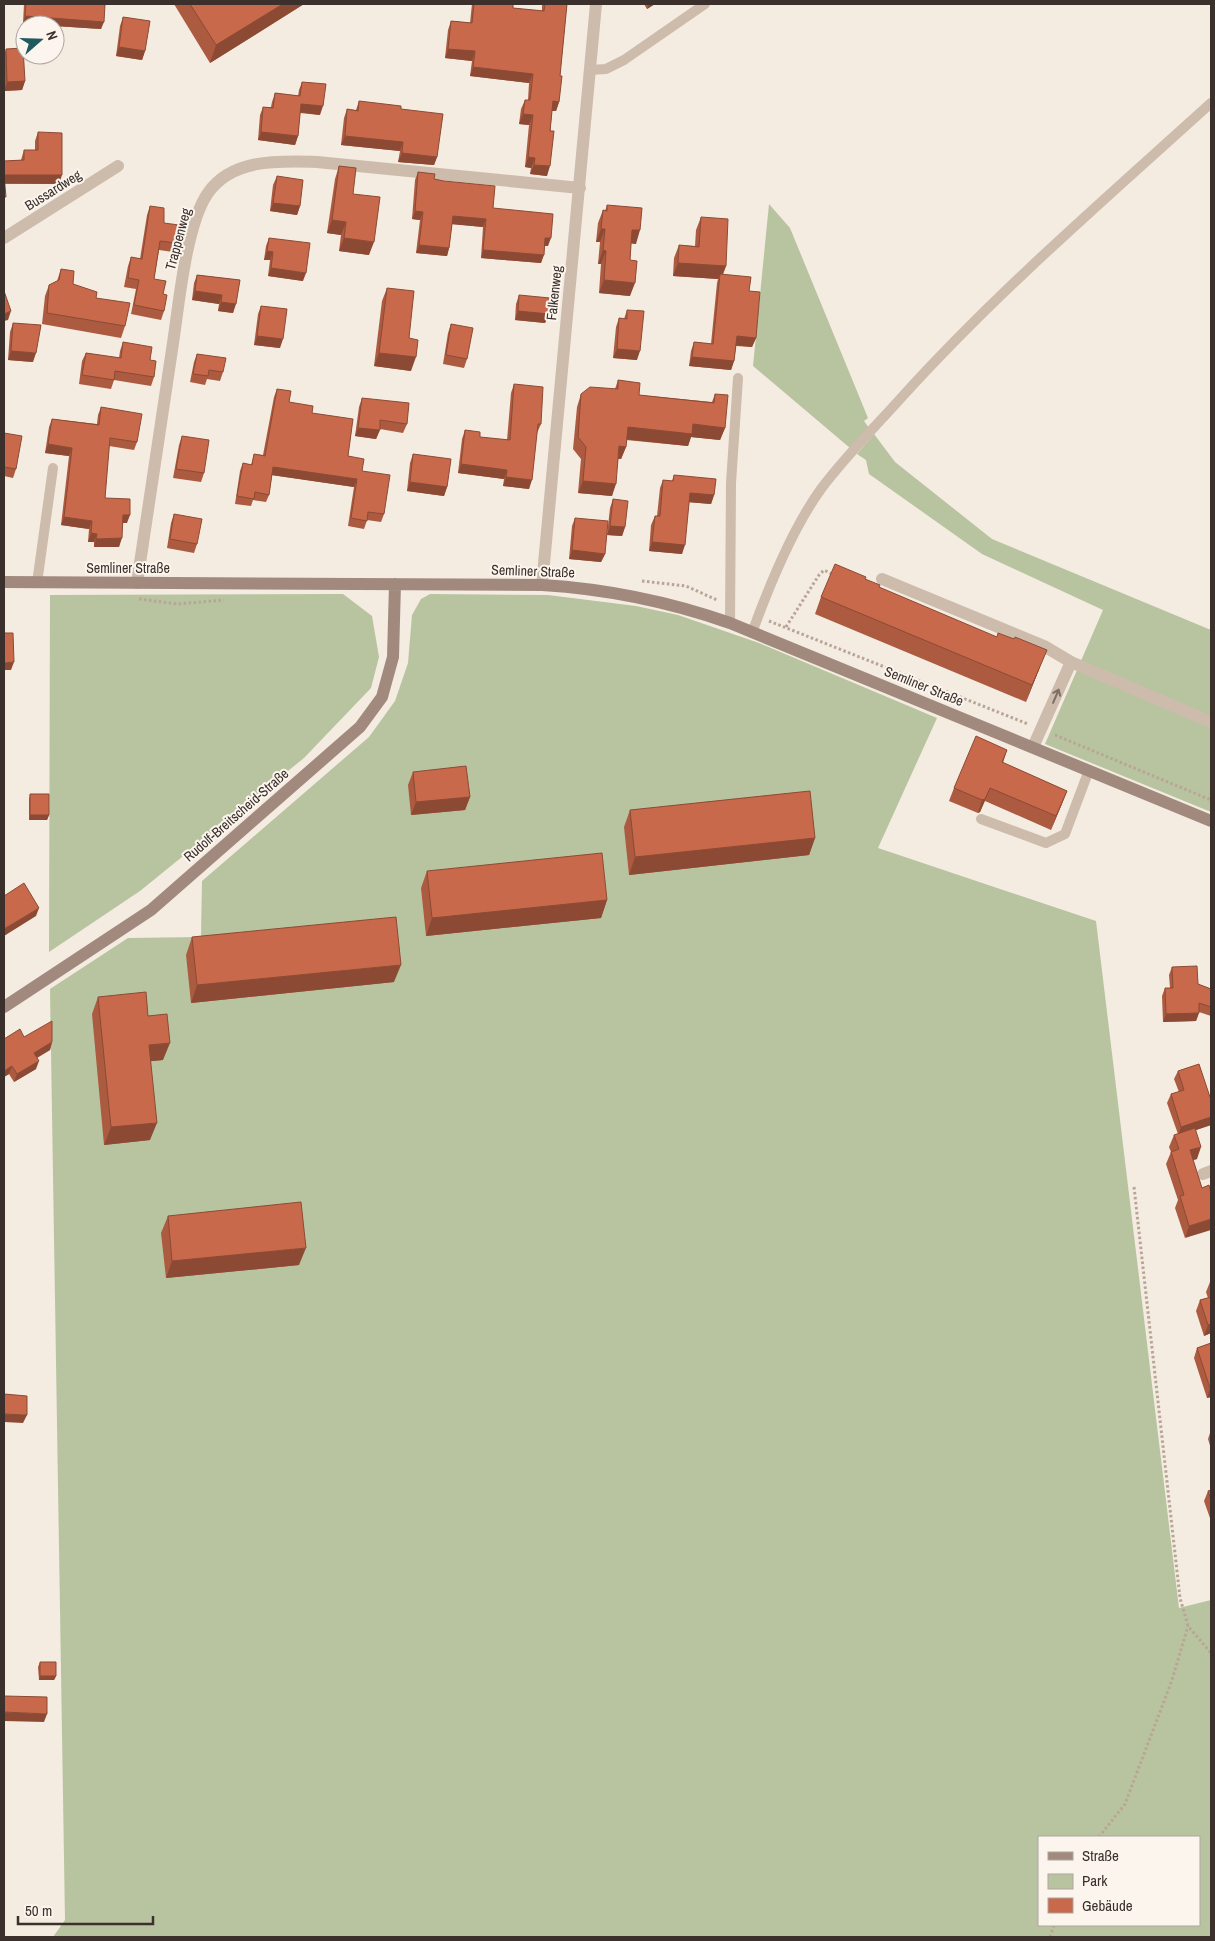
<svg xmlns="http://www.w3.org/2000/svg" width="1215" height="1941" font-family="'Archivo Narrow',sans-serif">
	<rect width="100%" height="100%" fill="#f4ebe1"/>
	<path fill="#b8c4a0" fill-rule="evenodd" d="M769 204 790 228 868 418 864 421 869 428 850 448 753 366Z
		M874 434 895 462 992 539 1211 630V812L1045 744 1103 610 982 554 869 474 866 460 857 454Z
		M343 594 372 616 379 657 371 688 304 758 140 891 49 952 50 595Z
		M430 594 548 595 636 606 678 615 759 643 937 718 878 848 1096 921 1179 1608 1211 1600V1937H53L65 1920 50 989 128 938 201 937 202 881 369 737 395 701 408 663 412 615 421 599ZM1039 1837H1199V1925H1039Z"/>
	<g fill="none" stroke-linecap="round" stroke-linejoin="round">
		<path stroke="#b9a596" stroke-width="3" stroke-dasharray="2.5 2.5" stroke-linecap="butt" d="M642 581 686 586 717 600
			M139 599 178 604 224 600
			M769 621 1028 724
			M786 627 819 575 824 570 834 575
			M1055 735 1211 800
			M1134 1187 1180 1598 1188 1626 1211 1653
			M1099 1837 1125 1804 1172 1680 1188 1626
			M1050 1937 1054 1925"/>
		<path stroke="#cdbbac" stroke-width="10" d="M590 70 606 69 624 60 705 4
			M37 583 53 468
			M730 623 731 483 738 378
			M752 633C769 586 792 529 821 489 845 457 874 428 901 398 997 292 1105 199 1211 103
			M981 819 1046 843 1065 834 1089 770"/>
		<path stroke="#cdbbac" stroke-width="12" d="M4 238 118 166
			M882 579 1044 646 1071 662 1211 722
			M137 583C149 503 161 423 173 343 179 304 186 224 208 193 232 158 280 161 317 162L580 188
			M542 585 596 4
			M1033 747 1071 662
			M1203 1174 1211 1171"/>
		<path stroke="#a18a7d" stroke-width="12" d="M4 582 542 585C609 589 667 601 730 623L1211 821
			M4 1007 151 910 360 727 382 697 393 657 395 584"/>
	</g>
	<path fill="#ac5a40" d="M24 4H105L101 29 55 26V25L23 23Z
		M174 4H304L210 63Z
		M472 4H513V8L542 11V4H567L560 76 559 102 556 111H552L547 176 530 174 531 168 525 167 529 125 519 124 521 109 525 100H528L529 83 470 76 472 61 445 58 448 30 451 21 470 23Z
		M644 4H655L647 9Z
		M123 17 145 51 142 60 116 56 120 26Z
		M6 49 25 81 22 90 4 91V55Z
		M302 82 320 115 300 113 298 136 295 145 258 140 260 115 263 107H271L272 102 275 93 298 96 299 90Z
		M359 101 401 109 437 157 434 165 398 162 400 151 341 145 344 118 347 109 356 110Z
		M38 132 59 184H5L4 161 21 160 24 150H35V141Z
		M339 166 353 194 369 255 339 251 341 235 327 233 335 179Z
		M418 172 434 179 493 208 548 246H545L541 263 481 258 483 227 452 224 449 248 447 256 416 253 420 220 412 219 415 180Z
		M277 176 300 206 297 215 270 211 273 185Z
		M607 205 636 244 631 243 630 260V296L599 293 601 264H598L600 242H596L598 223 603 210 605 211Z
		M150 206 164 223 176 243 173 252 159 250 154 279 163 294 164 311 161 320 131 314 136 289 124 287 128 266 131 257 140 259 147 215Z
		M701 217 726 266 723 274 749 291 756 338 752 347 736 346 734 361 731 370 689 366 691 351 694 342 711 344 717 283 718 279 673 276 674 258 679 245 695 246 696 230Z
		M269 238 303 281 268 276 270 260H264L266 246Z
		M61 269 73 284 96 298 125 326 121 338 42 324 45 296 49 285 57 281Z
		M197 275 240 280 233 313 218 311 219 304 192 300 194 283Z
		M387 288 409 338 411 371 374 366 382 301Z
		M519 295 549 314 545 323 515 320 516 304Z
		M261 306 280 348 254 345 258 314Z
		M627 310 637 360 613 358 616 327 619 318 624 319Z
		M13 323 33 362 8 360 10 332Z
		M451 324 467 359 464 368 443 364 448 333Z
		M123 342 150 360 154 377 151 386 114 380 111 389 79 384 82 361 86 353 119 358 120 351Z
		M197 354 223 372 220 381 207 379 205 385 190 382 194 362Z
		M618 380 639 395 712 402 715 394 725 428 720 440 691 437 688 446 626 440V447L621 459H618L612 496 578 493 581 459 573 449 577 407 581 394 615 389Z
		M514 384 541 424 537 433 529 489 503 486 504 479 458 473 462 439 465 430 480 437 507 440 511 393Z
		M277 389 289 402 312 413 348 456 362 471 384 514 381 522 367 520 364 529 348 526 354 487 272 475 269 495 266 502 253 500 251 506 235 504 240 471 243 463 251 465 254 454 263 455 274 397Z
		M362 398 407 424 403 433 380 429 376 439 355 436 359 407Z
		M101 407 137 442 134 450 109 446 105 498 127 523H123L119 547H94V542H88L89 529 61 525 69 456 45 453 49 427 52 419 97 424 98 415Z
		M4 433 16 469 13 478 4 476Z
		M182 436 204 473 201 482 173 478 179 445Z
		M413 454 447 487 444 496 407 491 410 463Z
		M674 475 714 495 711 504 689 502 682 554 649 551 651 525 655 516H657L660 488 663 480 672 481Z
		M613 499 625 527 622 536 607 535 610 508Z
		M174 514 197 544 194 553 167 548 171 523Z
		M575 518 605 554 601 562 569 559 572 526Z
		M865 579 879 587 1040 667 1026 702 815 614 821 597Z
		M1007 750 1003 763 1067 791 1051 830 985 801 980 812 978 813 949 801 954 788Z
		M413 772 470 797 465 810 411 815 408 785Z
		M30 794 49 815 47 820H29V799Z
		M630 810 815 838 809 855 629 875 624 827Z
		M427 871 607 900 601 918 426 936 421 888Z
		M192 937 394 982 191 1003 186 955Z
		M1172 967 1198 984 1211 989V1016L1199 1012 1196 1021 1163 1022 1162 996 1165 988H1170L1169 975Z
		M98 997 148 1016 163 1060 151 1061 150 1140 104 1145 92 1014Z
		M24 1037 52 1042 50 1050 37 1058 36 1069 14 1082 9 1074 4 1077Z
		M1178 1071 1211 1125 1196 1130 1197 1159 1193 1160 1202 1188 1209 1185 1185 1238 1175 1208 1178 1200 1166 1164 1171 1152 1169 1147 1174 1135 1178 1134 1167 1103 1171 1094 1179 1092 1174 1079Z
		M168 1216 299 1265 166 1278 161 1233Z
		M1211 1281V1333L1204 1336 1196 1311 1200 1300 1208 1298 1206 1292 1210 1282Z
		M1211 1343V1397L1207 1398 1194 1358 1197 1348Z
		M1211 1430V1449L1208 1439Z
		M1211 1490V1521L1204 1501 1208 1491Z
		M40 1662 56 1676 54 1680H39L38 1667Z"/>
	<path fill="#8c4a34" d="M283 4H304L210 63 216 45Z
		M649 4H655L647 9Z
		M25 16 104 22 101 29 55 26V25L23 23Z
		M119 47 145 51 142 60 116 56Z
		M448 49 475 51 472 61 445 58Z
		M473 67 533 74 529 83 470 76Z
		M25 81 22 90 4 91 7 82Z
		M553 101 559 102 556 111H550Z
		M301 104 323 106 320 115 298 112Z
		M523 114 533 115 529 125 519 124Z
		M261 132 298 136 295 145 258 140Z
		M345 136 403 142 400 151 341 145Z
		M402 153 437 157 434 165 398 162Z
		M528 157 535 158 531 168 525 167Z
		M534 165 550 166 547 176 530 174Z
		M4 175H62L59 184 4 183Z
		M273 203 300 206 297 215 270 211Z
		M415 211 423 212 420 220 412 219Z
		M453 216 486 219 483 227 450 224Z
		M332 220 346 222 341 235 327 233Z
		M601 229H605L600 242H596Z
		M632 230H640L636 244 627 243Z
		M344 238 374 242 369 255 339 251Z
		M545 238H551L548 246H542Z
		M419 245 449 248 447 256 416 253Z
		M483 250 544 255 541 263 481 258Z
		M603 250 606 251 601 264H598Z
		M267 251 273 252 270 260H264Z
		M678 263 726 266 721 279 720 274 718 279 673 276Z
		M271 268 306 273 303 281 268 276Z
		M604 280 635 283 630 296 599 293Z
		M195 291 222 295 219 304 192 300Z
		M221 302 236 304 233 313 218 311Z
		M11 311 8 320 4 321V314Z
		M518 311 549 314 545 323 515 320Z
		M257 336 283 339 280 348 254 345Z
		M737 336 756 338 752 347 733 345Z
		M617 349 640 351 637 360 613 358Z
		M11 351 36 353 33 362 8 360Z
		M379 353 416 357 411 371 374 366Z
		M692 357 734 361 731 370 689 366Z
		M693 424 725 428 720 440 691 437 688 446 623 439 628 427Z
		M358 428 380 430 376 439 355 436Z
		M48 444 72 448 69 456 45 453Z
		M619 446 626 447 621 459 615 458Z
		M461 464 507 470 504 479 458 473Z
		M273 467 357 479 354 487 271 475Z
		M506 477 532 480 529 489 503 486Z
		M583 481 616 484 612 496 578 493Z
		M410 482 447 487 444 496 407 491Z
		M690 493 714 495 711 504 686 502Z
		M123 515H130L127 523H120Z
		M64 517 92 521 89 529 61 525Z
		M610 526 625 527 622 536 607 535Z
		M91 533 97 534 94 542H88Z
		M122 538 119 547H94L96 539Z
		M652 542 685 545 682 554 649 551Z
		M572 550 605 554 601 562 569 559Z
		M1047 650 1040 667 1026 702 1032 685Z
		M14 662 11 670H4V663Z
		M990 788 980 812 978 813 982 800Z
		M1067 791 1062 804 1051 830 1056 816Z
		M470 797 465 810 411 815 416 802Z
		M30 815H49L47 820H29Z
		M815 838 809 855 629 875 635 857Z
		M607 900 601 918 426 936 432 918Z
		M39 908 36 916 4 936V929Z
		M401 965 394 982 191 1003 197 985Z
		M1199 1013 1196 1021 1163 1022 1166 1014Z
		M52 1042 50 1050 31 1061 34 1053Z
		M170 1043 163 1060 143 1062 149 1045Z
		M39 1061 36 1069 14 1082 17 1074Z
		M12 1066 9 1074 4 1077V1071Z
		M1211 1117V1125L1178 1136 1181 1127Z
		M157 1123 150 1140 104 1145 111 1127Z
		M1201 1147 1197 1159 1186 1162 1190 1150Z
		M1211 1219V1230L1185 1238 1189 1226Z
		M306 1248 299 1265 166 1278 172 1261Z
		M1211 1324V1333L1204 1336 1208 1325Z
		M1210 1388H1211V1397L1207 1398Z
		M4 1414 27 1415 23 1423 4 1422Z
		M40 1676H56L54 1680H39Z
		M4 1712 47 1714 44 1722 4 1721Z"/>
	<path fill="#c8694b" stroke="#8c4a34" d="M26 4H105L104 22 25 16Z
		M190 4H283L216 45Z
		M474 4H513V8L544 11 545 4H567L560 76H562L559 102 553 101 550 131H554L550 166 534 165 535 158 528 157 533 115 523 114 525 100H530L533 74 473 67 475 51 448 49 451 21 472 23Z
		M123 17 150 21 145 51 119 47Z
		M23 48 25 81 7 82 6 49Z
		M302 82 326 84 323 106 301 104 298 136 261 132 263 107 273 108 275 93 300 96Z
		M359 101 401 106V109L443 114 437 157 402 153 403 142 345 136 347 109 358 111Z
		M38 132 62 133V175H4L6 197H4V161L24 160V150H38Z
		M339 166 356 168 353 194 380 197 374 242 344 238 346 222 332 220Z
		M418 172 435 174 434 179 444 181 495 186 493 208 553 214 551 238H545L544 255 483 250 486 219 453 216 449 248 419 245 423 212 415 211Z
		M277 176 303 180 300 206 273 203Z
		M607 205 642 208 640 230H632L630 260 637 261 635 283 604 280 606 251 603 250 605 229H601L603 210 607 211Z
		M150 206 164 208V223L179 225 176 243 160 241 154 279 166 281 163 294 167 295 164 311 134 305 139 280 128 278 131 257 142 259Z
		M701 217 728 219 726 266 678 263 679 245 699 247Z
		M269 238 310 243 306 273 271 268 273 252 267 251Z
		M61 269 74 271 73 284 97 292 96 298 130 303 125 326 47 313 49 285 59 280Z
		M720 274 751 277 749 291 760 292 756 338 737 336 734 361 692 357 694 342 713 344Z
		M197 275 240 280 236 304 221 302 222 295 195 291Z
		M387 288 414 291 409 338 418 340 416 357 379 353Z
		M4 291 11 311 4 314Z
		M519 295 550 298 549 314 518 311Z
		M261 306 287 309 283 339 257 336Z
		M627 310 644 311 640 351 617 349 619 318 627 319Z
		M13 323 41 325 36 353 11 351Z
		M451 324 473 328 467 359 446 355Z
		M123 342 152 347 150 360 156 361 154 377 115 371 114 380 82 375 86 353 121 358Z
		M197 354 226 358 223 372 209 370 208 376 193 374Z
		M618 380 640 383 639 395 714 403 715 394 728 395 725 428 693 424 692 434 628 427 626 447 619 446 616 484 583 481 586 447 578 437 581 394 590 387 618 389Z
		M514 384 543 387 541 424H538L532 480 506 477 507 470 461 464 465 430 480 432V437L510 440Z
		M277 389 291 391 289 402 313 406 312 413 353 419 348 456 364 459 362 471 390 475 384 514 368 512 367 521 351 518 357 479 273 467 269 495 255 492 254 499 237 496 243 463 252 465 254 454 265 456Z
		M362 398 409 403 407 424 380 420V430L358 428Z
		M101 407 142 414 137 442 110 438 105 498 130 499V515H123L122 538 96 539 97 534 91 533 92 521 64 517 72 448 48 444 52 419 99 425Z
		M4 433 22 436 16 469 4 467Z
		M182 436 209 440 204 473 176 469Z
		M413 454 451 459 447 487 410 482Z
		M674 475 716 479 714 495 690 493 685 545 652 542 655 516H660L663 480 673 481Z
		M613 499 628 501 625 527 610 526Z
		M174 514 202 519 197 544 170 539Z
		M575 518 608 521 605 554 572 550Z
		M835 564 866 577 865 579 880 585 879 587 997 637 998 633 1014 639 1015 637 1047 650 1032 685 821 597Z
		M4 633H13L14 662 4 663Z
		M976 736 1007 750 1002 762 1067 791 1056 816 990 788 985 799 982 800 954 788Z
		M466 766 470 797 416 802 413 772Z
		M810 791 815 838 635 857 630 810Z
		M30 794H49V815H30Z
		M602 853 607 900 432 918 427 871Z
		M24 883 39 908 4 929V896Z
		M396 917 401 965 197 985 192 937Z
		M1197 966 1198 984 1211 989V1007L1199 1003V1013L1166 1014 1165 988H1173L1172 967Z
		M146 992 148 1016 167 1014 170 1043 149 1045 157 1123 111 1127 98 997Z
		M52 1021V1042L34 1053 39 1061 17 1074 12 1066 4 1071V1039L20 1029 24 1037Z
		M1199 1064 1211 1100V1117L1181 1127 1171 1094 1184 1090 1178 1071Z
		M1195 1128 1201 1147 1190 1150 1202 1188 1209 1185 1211 1193V1219L1189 1226 1180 1196 1184 1195 1171 1152 1179 1149 1174 1135Z
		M301 1202 306 1248 172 1261 168 1216Z
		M1211 1297V1324L1208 1325 1200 1300Z
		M1211 1343V1388H1210L1197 1348Z
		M4 1394 27 1396V1415L4 1414Z
		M1211 1490V1500L1208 1491Z
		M40 1662H56V1676H40Z
		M4 1696 47 1697V1714L4 1712Z"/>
	<defs><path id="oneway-shaft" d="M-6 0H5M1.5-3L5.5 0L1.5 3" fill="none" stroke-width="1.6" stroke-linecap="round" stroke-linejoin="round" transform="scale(1.25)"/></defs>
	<use stroke="#7d6f65" href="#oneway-shaft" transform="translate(1056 696) rotate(-67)"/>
	<g text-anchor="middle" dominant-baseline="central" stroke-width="4" stroke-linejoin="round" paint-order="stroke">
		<g font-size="14" fill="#3b302b" stroke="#fbf5ee">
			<text transform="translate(53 190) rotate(-32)">Bussardweg</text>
			<text transform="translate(178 239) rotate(-75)">Trappenweg</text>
			<text transform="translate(554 293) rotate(-84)">Falkenweg</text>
			<text x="128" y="568">Semliner Straße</text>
			<text transform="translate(533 571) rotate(2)">Semliner Straße</text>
			<text transform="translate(924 686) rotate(22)">Semliner Straße</text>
			<text transform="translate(236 815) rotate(-41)">Rudolf-Breitscheid-Straße</text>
		</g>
	</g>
	<rect width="1215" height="1941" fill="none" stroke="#3b302b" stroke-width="10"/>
	<rect x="1038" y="1836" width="162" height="90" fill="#fbf5ee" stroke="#aea6a0"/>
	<rect x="1048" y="1852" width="25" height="8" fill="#a18a7d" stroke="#aea6a0"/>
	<text x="1082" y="1861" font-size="15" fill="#3b302b">Straße</text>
	<rect x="1048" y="1874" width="25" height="15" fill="#b8c4a0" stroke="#aea6a0"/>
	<text x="1082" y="1886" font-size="15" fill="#3b302b">Park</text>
	<rect x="1048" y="1898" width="25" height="15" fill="#c8694b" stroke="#aea6a0"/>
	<text x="1082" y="1911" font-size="15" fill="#3b302b">Gebäude</text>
	<g transform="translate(40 40) rotate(70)"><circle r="24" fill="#fbf5ee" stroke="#aea6a0"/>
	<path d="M0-4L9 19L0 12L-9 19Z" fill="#1f5a5e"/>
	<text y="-8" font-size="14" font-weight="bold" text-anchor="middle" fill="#3b302b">N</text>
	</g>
	<path d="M18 1916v8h135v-8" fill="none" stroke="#3b302b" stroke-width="2.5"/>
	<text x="25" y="1916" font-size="15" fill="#3b302b" stroke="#fbf5ee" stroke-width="4" paint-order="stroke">50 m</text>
</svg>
